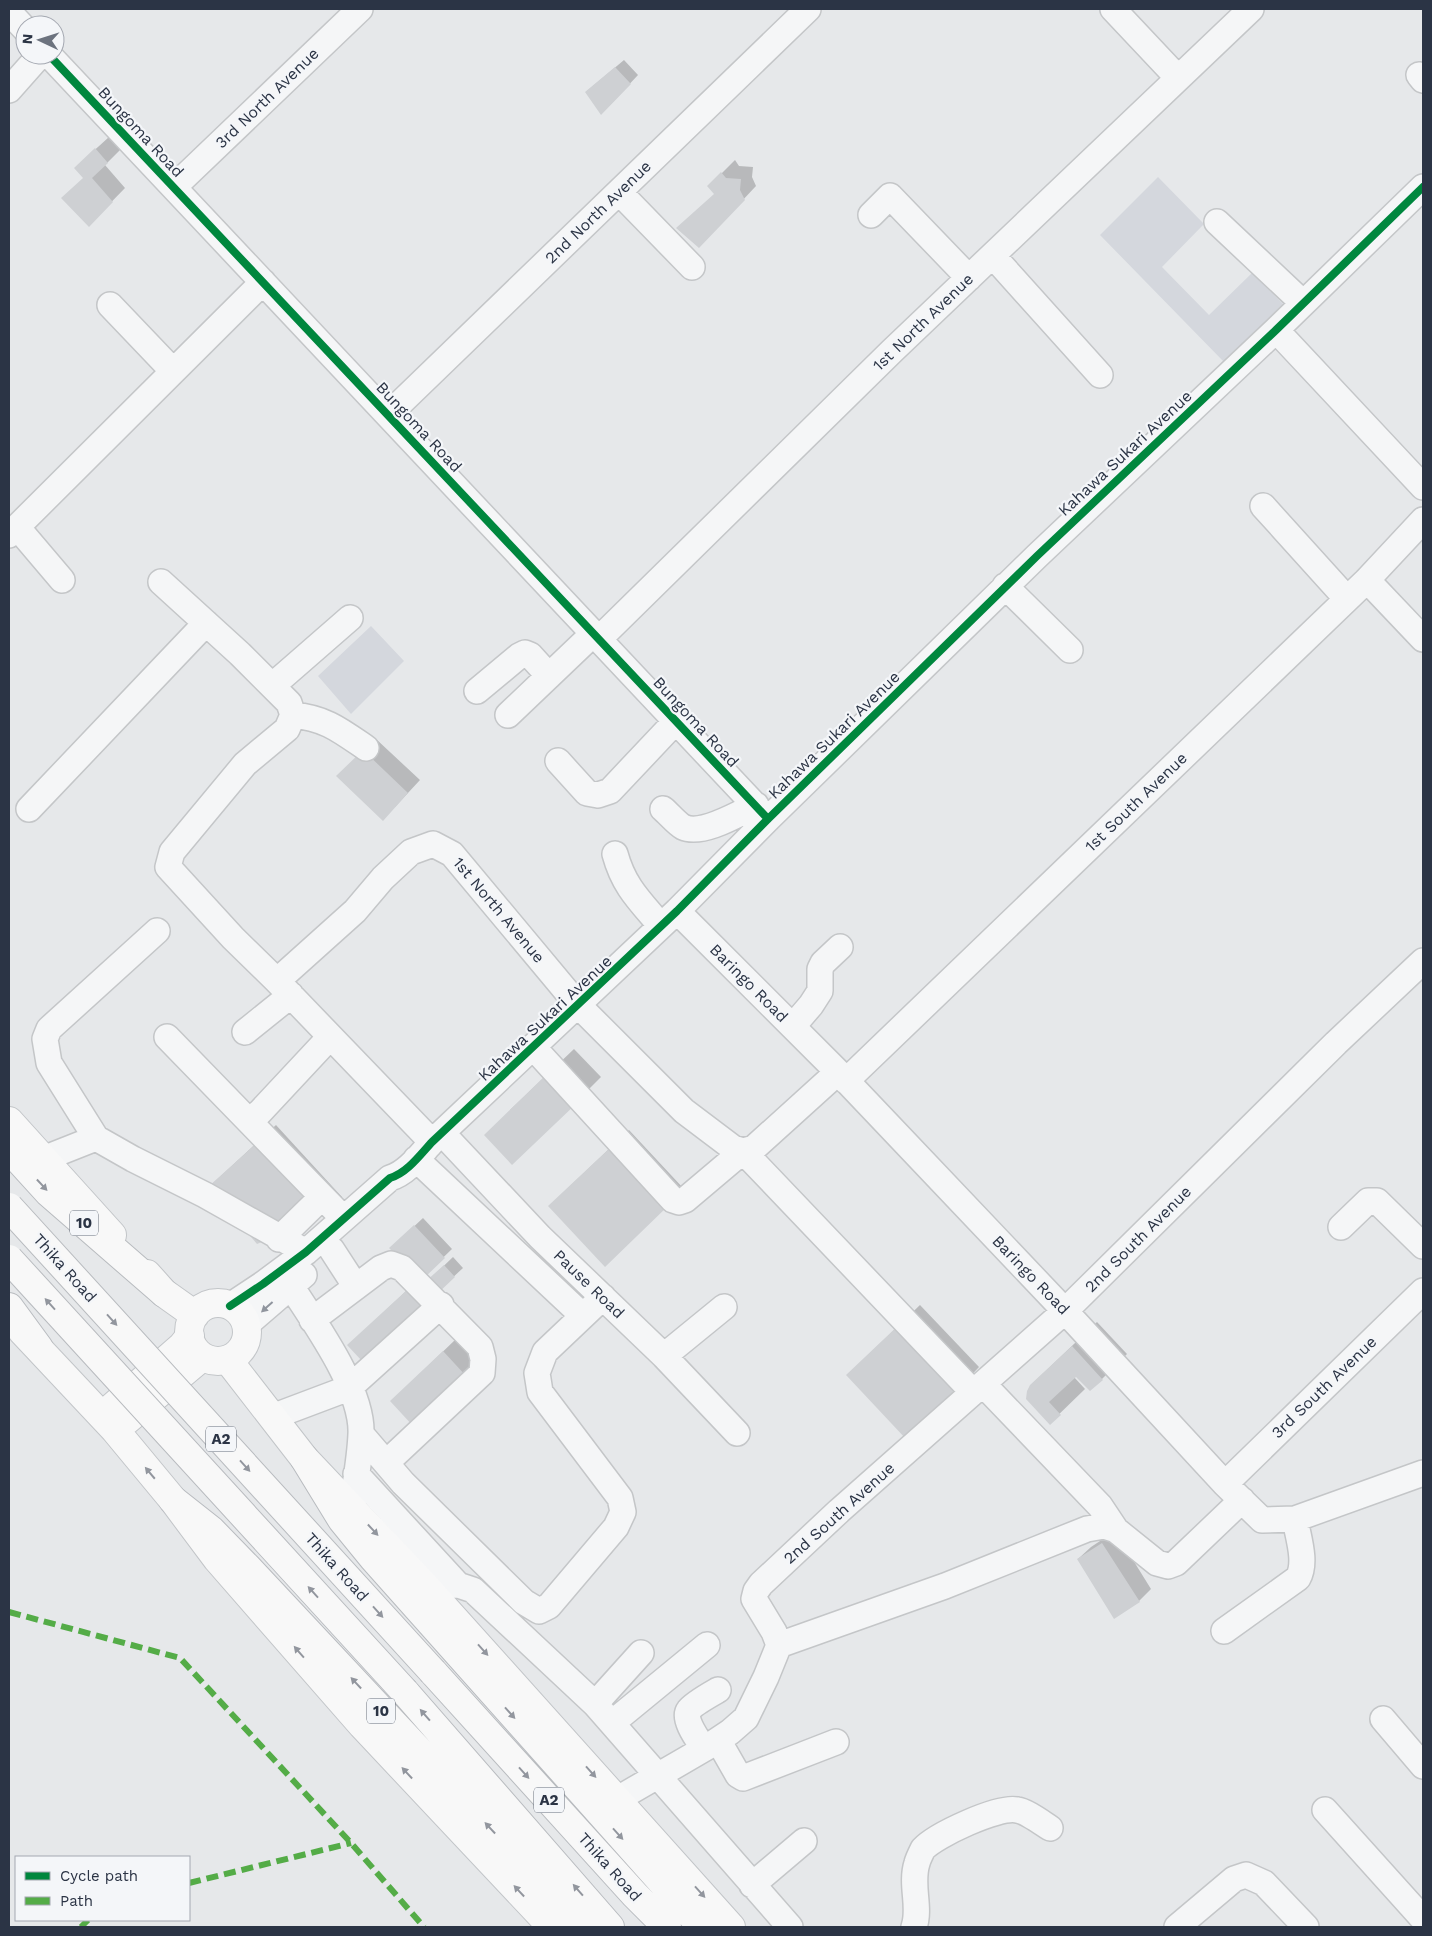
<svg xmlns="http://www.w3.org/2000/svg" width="1432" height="1936" font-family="'Work Sans',sans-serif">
	<rect width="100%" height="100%" fill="#e6e8ea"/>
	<path fill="#d4d7dd" d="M1158 177 1204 224 1162 267 1209 315 1252 273 1283 304 1224 362 1100 235Z
		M371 626 404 661 351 714 318 676Z"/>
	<path fill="#0003" d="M624 60 638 75 610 105 586 92Z
		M109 137 120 150 105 165 125 188 89 225 88 156Z
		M735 160 739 166 753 167 752 177 756 186 711 234 716 193 709 186Z
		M376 739 420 780 395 807 338 776Z
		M574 1049 601 1077 576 1102 510 1110Z
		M276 1125 342 1197 326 1213 209 1187Z
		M629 1130 684 1189H567Z
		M423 1218 452 1249 421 1279 425 1284 453 1257 463 1268 436 1293 435 1291 362 1359 349 1345 421 1277 391 1248Z
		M920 1305 979 1367 963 1384 864 1359Z
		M1097 1322 1127 1354 1102 1379 1076 1375 1074 1377 1085 1389 1050 1423 1031 1385Z
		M456 1339 479 1363 466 1376 404 1389Z
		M1115 1531 1151 1589 1139 1601 1078 1559 1091 1547Z"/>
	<path fill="#ced0d3" d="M615 67 631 84 601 115 585 92Z
		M95 148 108 163 92 178 113 202 89 227 61 198 83 178 74 168Z
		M721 172 726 178 741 179 740 190 745 200 699 248 676 228 714 194 707 186Z
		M363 750 408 793 383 821 336 776Z
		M548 1073 577 1103 512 1165 484 1135Z
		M259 1141 327 1214 257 1244 208 1187Z
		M612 1146 668 1206 605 1267 548 1206Z
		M414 1225 445 1258 422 1280 389 1248Z
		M444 1265 455 1277 436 1295 425 1282Z
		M407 1290 422 1306 362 1361 347 1345Z
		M903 1321 964 1385 906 1439 846 1375Z
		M1072 1346 1103 1380 1090 1391 1076 1377 1049 1402 1061 1415 1050 1425 1026 1399 1027 1391 1030 1385Z
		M443 1351 467 1377 414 1427 390 1401Z
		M1102 1543 1140 1602 1114 1619 1077 1559Z"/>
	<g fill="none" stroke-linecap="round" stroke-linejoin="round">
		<defs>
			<path id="minor" d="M1113 9 1178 78
				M9 12 25 29
				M49 55 768 819
				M1419 75 1423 80
				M9 90 40 55
				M174 187 360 9
				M619 192 692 267
				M871 215 890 196 969 278
				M1217 222 1303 303
				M993 256 1100 375
				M110 305 173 371
				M1276 330 1423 487
				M388 415 808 9
				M1263 506 1347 599
				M17 527 62 580
				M9 535 263 282
				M1367 580 1423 639
				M161 582 240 654 289 703 293 715 287 729 245 764 172 852 168 867 233 938 277 981 432 1142
				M1005 586 1070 650
				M599 639 892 351 1251 9
				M272 686 350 618
				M477 691 519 656 525 653 530 655 549 676
				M293 715C325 718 340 730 366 748
				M508 715 594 633
				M558 761 587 793 598 795 610 791 676 721
				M29 809 206 623
				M663 809C669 814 676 823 683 827 702 836 738 814 756 805
				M615 854C624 887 640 901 661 926
				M677 911 838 1072 1065 1311 1225 1484 1262 1520 1295 1519 1423 1473
				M277 981 355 911 383 878 411 852 433 844 452 854 578 1005 684 1111 733 1148 743 1151 754 1148 838 1072
				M793 1026 811 1005 820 991V969L823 963 840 947
				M245 1032 291 995
				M167 1037 343 1218
				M533 1047 673 1200 679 1202 685 1200 743 1151 973 1392
				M846 1081 1367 580 1423 520
				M249 1121 260 1112 330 1037
				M443 1134 540 1237 664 1356 737 1433
				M96 1138 49 1063 45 1039 49 1029 157 931
				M43 1159 96 1138 133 1159 205 1195 306 1252
				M416 1159 583 1316
				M1341 1227 1368 1201H1377L1423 1246
				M279 1239 322 1197
				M332 1250 356 1287
				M291 1286C315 1324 363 1389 361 1434 360 1459 355 1483 352 1507
				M230 1306 263 1284 306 1252 390 1178C407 1173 420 1155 432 1142L677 911 768 819 1037 556 1276 330 1423 187
				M312 1320 381 1268 391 1264 402 1268 480 1347 483 1359 482 1373 386 1463
				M246 1325 304 1275
				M664 1356 724 1307
				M983 1384 1100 1506 1116 1530
				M272 1417 349 1388 441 1305
				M361 1434 403 1483 524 1602 539 1611 549 1606 616 1527 623 1512 620 1498 540 1392 537 1373 545 1352 603 1297
				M356 1474 458 1585
				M1225 1484 1423 1291
				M425 1586 458 1585 473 1590 595 1704 790 1927
				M1224 1631 1298 1578C1307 1562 1298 1537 1295 1519
				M779 1645 774 1632 754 1599 756 1591 761 1584 839 1511 1065 1311 1336 1043 1423 961
				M595 1704 641 1653
				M1383 1719 1423 1766
				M612 1723 707 1645
				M718 1740 738 1775 743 1778 836 1742
				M704 1749C699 1741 682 1719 689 1710 693 1704 711 1694 718 1690
				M616 1800 709 1746 730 1732 746 1718 766 1677 779 1645 945 1586 1087 1529 1104 1526 1116 1530 1157 1563 1168 1566 1176 1563 1242 1500
				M1325 1810 1423 1919
				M752 1885 804 1841
				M914 1927C921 1907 910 1885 917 1863 918 1859 921 1853 923 1849 936 1835 998 1806 1017 1810 1026 1811 1042 1823 1050 1828
				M1177 1927 1234 1879 1246 1875 1264 1883 1306 1927"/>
			<path id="major" d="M9 1121 112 1235
				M147 1274 164 1293 195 1315
				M189 1332a29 29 0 1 1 58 0a29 29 0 1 1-58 0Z
				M22 1331 115 1430 173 1500 217 1559 362 1725 552 1927
				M228 1360 304 1458 425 1586 731 1927
				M102 1416 182 1346 190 1336
				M115 1430 202 1357"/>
			<path id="highway" d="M9 1149 49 1193 164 1293
				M9 1307 39 1348
				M304 1458 342 1520 373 1558 702 1927
				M173 1500 211 1530 248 1568 584 1927
				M433 1672 635 1895 667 1927
				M405 1692 610 1927"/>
		</defs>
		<use href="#minor" stroke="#c4c6c8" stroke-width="28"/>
		<use href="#major" stroke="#c2c5c8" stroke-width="30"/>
		<use href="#highway" stroke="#b8bbbf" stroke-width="30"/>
		<use href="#minor" stroke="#f5f6f7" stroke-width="25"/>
		<use href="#major" stroke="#f8f8f8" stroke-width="28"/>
		<use href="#highway" stroke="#f8f8f8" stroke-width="28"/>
		<defs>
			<path id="highway-bridge" d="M9 1207 433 1672
				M9 1259 405 1692"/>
		</defs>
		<use href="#highway-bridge" stroke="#b8bbbf" stroke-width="30" stroke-linecap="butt"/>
		<use href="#highway-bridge" stroke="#f8f8f8" stroke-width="28"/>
		<path stroke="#54ac47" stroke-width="6" stroke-dasharray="12 6" stroke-linecap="butt" d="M9 1612 180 1658 351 1843 424 1927
			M189 1883 351 1843
			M81 1927 88 1920"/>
		<defs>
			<path id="cycleway" d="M49 55 768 819
				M230 1306 263 1284 306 1252 390 1178C407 1173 420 1155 432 1142L677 911 768 819 1037 556 1276 330 1423 187"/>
		</defs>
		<use href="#cycleway" stroke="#f4f6f9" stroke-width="11"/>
		<use href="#cycleway" stroke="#00873e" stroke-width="8"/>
	</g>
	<defs><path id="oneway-solid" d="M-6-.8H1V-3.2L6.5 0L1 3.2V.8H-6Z" transform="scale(1.25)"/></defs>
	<g fill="#92969e">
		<use href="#oneway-solid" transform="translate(42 1185) rotate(47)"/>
		<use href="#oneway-solid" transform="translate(50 1304) rotate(-132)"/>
		<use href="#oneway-solid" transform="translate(112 1320) rotate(48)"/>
		<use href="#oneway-solid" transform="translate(245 1466) rotate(48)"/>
		<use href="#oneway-solid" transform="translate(150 1473) rotate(-130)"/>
		<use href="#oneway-solid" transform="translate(373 1530) rotate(47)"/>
		<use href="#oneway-solid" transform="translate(313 1592) rotate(-132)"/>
		<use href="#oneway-solid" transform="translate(378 1612) rotate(48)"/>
		<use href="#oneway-solid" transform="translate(483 1650) rotate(48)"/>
		<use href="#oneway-solid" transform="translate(299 1652) rotate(-131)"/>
		<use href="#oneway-solid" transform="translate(356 1683) rotate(-133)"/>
		<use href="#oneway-solid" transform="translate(510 1713) rotate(48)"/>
		<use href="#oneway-solid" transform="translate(425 1715) rotate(-131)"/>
		<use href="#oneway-solid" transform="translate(591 1772) rotate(48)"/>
		<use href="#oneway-solid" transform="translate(407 1773) rotate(-133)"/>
		<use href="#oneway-solid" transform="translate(524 1773) rotate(48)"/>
		<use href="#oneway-solid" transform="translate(490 1828) rotate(-133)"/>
		<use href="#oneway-solid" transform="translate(618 1834) rotate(48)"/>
		<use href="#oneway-solid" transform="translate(578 1890) rotate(-131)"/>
		<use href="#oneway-solid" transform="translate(519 1891) rotate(-133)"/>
		<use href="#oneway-solid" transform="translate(700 1892) rotate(48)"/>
	</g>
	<use fill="#90959e" href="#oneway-solid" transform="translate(267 1307) rotate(138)"/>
	<g text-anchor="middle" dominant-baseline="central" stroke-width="4.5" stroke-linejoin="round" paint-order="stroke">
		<g fill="#f4f6f9" stroke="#676e7b" stroke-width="1">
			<rect x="70" y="1210.5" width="28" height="25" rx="4"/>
			<rect x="206" y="1426.5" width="30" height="25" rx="4"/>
			<rect x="367" y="1698.5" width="28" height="25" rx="4"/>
			<rect x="534" y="1787.5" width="30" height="25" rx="4"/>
		</g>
		<g font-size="15" font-weight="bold" fill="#2b3445">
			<text x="84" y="1223">10</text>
			<text x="221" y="1439">A2</text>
			<text x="381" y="1711">10</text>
			<text x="549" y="1800">A2</text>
		</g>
		<g font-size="16" fill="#2b3445" stroke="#f4f6f9">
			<text transform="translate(267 98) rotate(-44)">3rd North Avenue</text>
			<text transform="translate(141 132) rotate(47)">Bungoma Road</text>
			<text transform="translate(598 212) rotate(-44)">2nd North Avenue</text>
			<text transform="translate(923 322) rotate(-44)">1st North Avenue</text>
			<text transform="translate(419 427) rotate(47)">Bungoma Road</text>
			<text transform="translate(1125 453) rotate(-43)">Kahawa Sukari Avenue</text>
			<text transform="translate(696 722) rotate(47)">Bungoma Road</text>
			<text transform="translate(834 735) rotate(-44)">Kahawa Sukari Avenue</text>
			<text transform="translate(1136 802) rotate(-44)">1st South Avenue</text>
			<text transform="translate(499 910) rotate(50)">1st North Avenue</text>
			<text transform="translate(749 983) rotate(45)">Baringo Road</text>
			<text transform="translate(545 1018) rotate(-43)">Kahawa Sukari Avenue</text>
			<text transform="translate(1138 1239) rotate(-45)">2nd South Avenue</text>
			<text transform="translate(65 1268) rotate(48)">Thika Road</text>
			<text transform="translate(1031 1275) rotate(46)">Baringo Road</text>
			<text transform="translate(589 1284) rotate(44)">Pause Road</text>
			<text transform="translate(1324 1387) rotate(-44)">3rd South Avenue</text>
			<text transform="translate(839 1513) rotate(-42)">2nd South Avenue</text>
			<text transform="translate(337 1567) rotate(48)">Thika Road</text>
			<text transform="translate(610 1867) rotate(48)">Thika Road</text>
		</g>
	</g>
	<rect width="1432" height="1936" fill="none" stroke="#2b3445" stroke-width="20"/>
	<rect x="15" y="1856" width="175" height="65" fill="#f4f6f9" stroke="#a4a8b1"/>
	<rect x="25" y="1872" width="25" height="8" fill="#00873e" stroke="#a4a8b1"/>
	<text x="60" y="1881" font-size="15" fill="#2b3445">Cycle path</text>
	<rect x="25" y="1897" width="25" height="8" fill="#54ac47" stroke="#a4a8b1"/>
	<text x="60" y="1906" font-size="15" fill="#2b3445">Path</text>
	<g transform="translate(40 40) rotate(274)"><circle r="24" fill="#f4f6f9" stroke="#a4a8b1"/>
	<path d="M0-4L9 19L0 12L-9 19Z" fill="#6c737f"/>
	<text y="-8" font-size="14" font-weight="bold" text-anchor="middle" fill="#2b3445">N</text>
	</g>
</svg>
